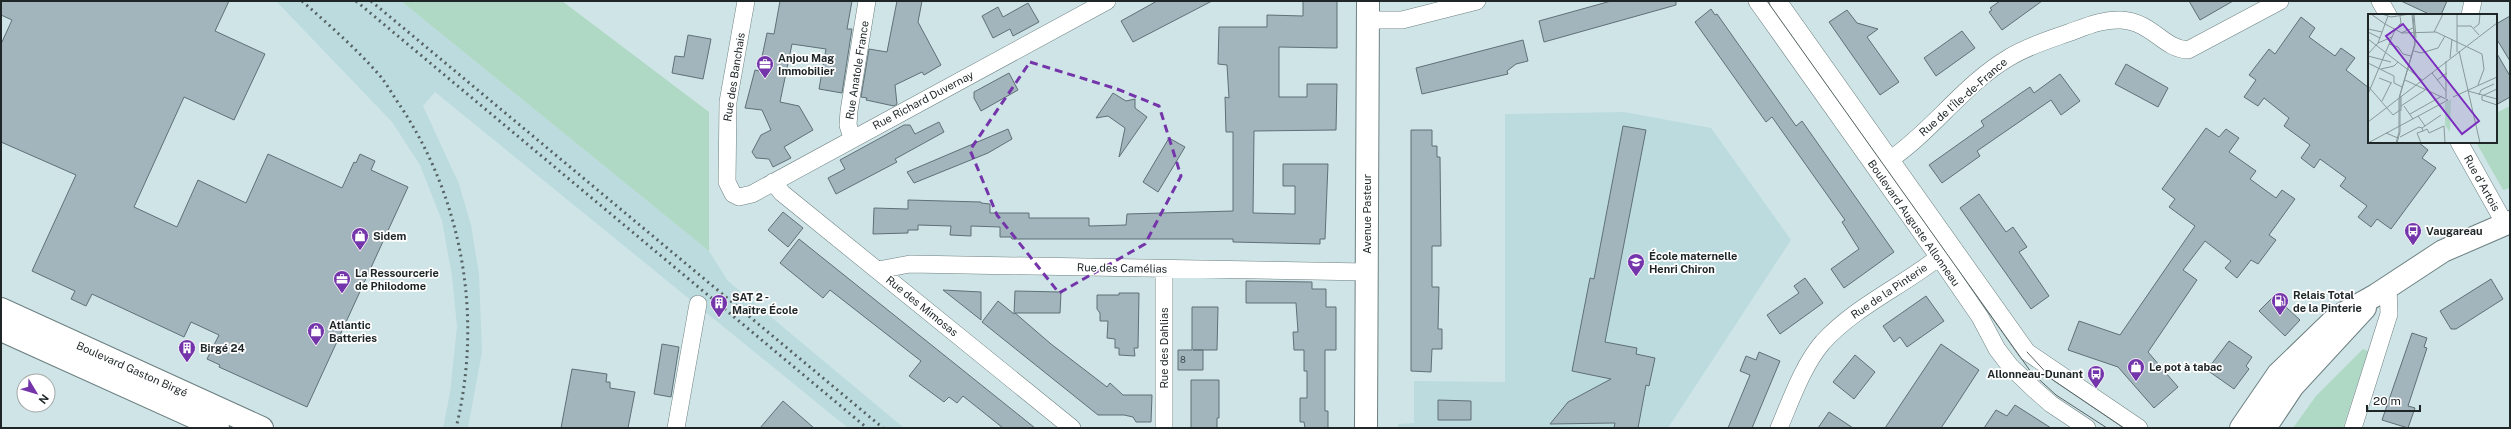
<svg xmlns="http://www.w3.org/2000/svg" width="2511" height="429" font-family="'Public Sans',sans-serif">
	<rect width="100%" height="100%" fill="#cfe4e6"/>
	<path fill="#bcdbde" d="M276 1H401L709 251 728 281 904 428H848L435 92 423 106 459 184 471 225 479 274 482 352 468 428H443L450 393 457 327 452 276 442 221 420 165 392 122Z
		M1624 112 1711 128 1791 240 1668 428H1398V424L1414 423V381L1505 382V114Z"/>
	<path fill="#afd9c4" d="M401 1H562L709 112V251Z
		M2510 106V188L2503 190 2476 142H2496V113Z
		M2363 349 2368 351 2343 428H2293L2316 396Z"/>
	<path fill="#a2b4bc" stroke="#5f7077" d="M1 1H229L215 31 265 54 234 120 184 97 134 207 177 227 198 180 246 203 268 154 342 188 354 162 356 163 360 154 375 161 371 170 408 187 307 407 219 367 220 365 207 359 219 335 191 322 184 337 92 294 86 306 71 299 75 291 32 271 76 175 1 142V44L12 20 1 15Z
		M780 1H852L847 29H852L842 93 819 89 826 49 792 44 780 102 799 106 813 130 784 147 791 158 773 167 769 159 756 158 752 152 761 135 771 130 762 110 745 108 755 70 759 71 767 33 774 34Z
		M897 1H922L918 22 941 65 924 75 922 72 895 85 897 104 894 106 866 100 867 98 861 97 869 49 887 52Z
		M1157 1H1212L1133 42 1121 21Z
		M1303 1H1337V48L1279 47V97H1307V84H1337L1336 130 1254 131 1253 213 1295 214V186H1283V164H1328L1325 239H1320V244L1233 242V239H1012L1011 237H1000V227L971 226V236L950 235 951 226 918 225V230H908V233L873 234 874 208 908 209V200L981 202V203L990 204V213H1029V218H1089V226L1126 225 1127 214 1233 211V132H1226L1225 97 1229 98 1227 65 1218 64 1219 27H1267V15L1303 16Z
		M1611 1H1676V5L1544 42 1539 21Z
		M2000 1H2042L2002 30 1989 12 1992 10 1990 8Z
		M2189 1H2233L2200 20Z
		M2401 1H2447L2441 15H2431Z
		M1028 3 1039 22 1013 36 1010 29 993 38 982 16 998 7 1003 17Z
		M1711 9 1715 15 1717 14 1796 126 1802 121 1894 252 1844 288 1831 269 1859 249 1842 222 1845 220 1772 117 1766 122 1695 22Z
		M1847 10 1857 23 1878 29 1867 37 1899 82 1880 95 1829 22Z
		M2510 16V61L2496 38V24Z
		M2301 17 2315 28 2309 37 2335 56 2341 48 2355 58 2346 70 2369 88V142H2418L2428 150 2422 158 2436 168 2391 229 2377 219 2371 227 2358 217 2367 206 2340 186 2346 178 2320 159 2314 168 2301 158 2310 145 2284 126 2289 118 2264 98 2258 106 2244 97 2256 80 2249 75 2269 49 2275 54Z
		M1962 31 1975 48 1936 76 1924 58Z
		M688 35 711 39 703 79 672 73 675 56 684 57Z
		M1523 40 1528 61 1516 64 1507 71 1508 74 1422 94 1416 68Z
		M2496 52 2510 76V97L2496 105Z
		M2126 64 2168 88 2158 107 2115 84Z
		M1009 73 1018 90 981 111 974 98V92Z
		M2060 74 2080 101 2061 115 2051 100 1977 151 1980 156 1942 183 1929 165 1984 126 1981 121 2021 93 2030 87 2034 93Z
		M1113 93 1126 101 1135 99V108L1147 117 1119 157 1125 128 1108 116 1096 118Z
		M939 122 944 132 895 159 897 162 836 194 828 178 845 169 840 160 904 125H910L915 134Z
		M1623 126 1646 130 1605 342 1637 348 1636 354 1655 358 1649 386 1646 385 1638 428H1614L1615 423 1550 424 1568 402 1611 379 1572 371 1590 278 1594 279Z
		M2206 128 2219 137 2226 129 2239 138 2229 152 2256 171 2250 179 2276 198 2282 190 2295 199 2269 235 2276 240 2258 264 2251 260 2237 278 2225 268 2231 261 2205 241 2183 270 2197 280 2148 352 2178 387 2154 408 2118 367 2068 350 2079 321 2120 335 2195 226 2169 207 2175 199 2162 189Z
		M1008 129 1012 139 988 153 914 183 907 172Z
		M1411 130H1432V146H1437V157H1440L1441 246H1432V287H1439L1438 329H1442V349H1432L1431 372 1411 371Z
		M1169 138 1185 147 1158 192 1143 182Z
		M1979 194 2006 232 2013 227 2027 247 2019 252 2049 296 2031 309 1960 208Z
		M783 212 803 228 788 247 768 230Z
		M799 239 884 307 1035 428H1003L963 396 957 403 949 397 944 402 909 376 921 361 830 290 823 298 780 263Z
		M1805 278 1823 303 1780 334 1767 315 1799 293 1794 286Z
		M2491 279 2503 299 2456 329H2451L2440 311Z
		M1246 281 1312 282V289H1326V307H1336V350H1325V411H1328V428H1305L1304 422H1300V398H1307V371H1304V350H1294L1293 332H1298L1296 303H1246Z
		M943 290 981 292V320Z
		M1015 291 1061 292 1060 313H1015L1051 344 1107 387 1110 383 1123 395H1152L1151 422H1136L1133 417 1124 415H1098L982 322 998 301 1014 314Z
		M1119 293H1139L1138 348H1134L1135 356 1119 355V348H1115V339L1107 338 1108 321H1100V313L1097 309V295H1119Z
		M1926 296 1944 321 1907 347 1900 337 1894 342 1883 326Z
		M2274 296 2300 320 2285 336 2259 311Z
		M1192 307H1218L1217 350H1193H1203V370H1178V350H1192Z
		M2412 333 2427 338 2424 347 2427 348 2408 406 2415 408 2408 428 2382 420Z
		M2229 341 2252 357 2246 366 2249 369 2234 389 2207 370Z
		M662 344 679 347 671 397 654 394Z
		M1941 344 1979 370 1951 413 1941 428H1885Z
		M1759 352 1780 361 1752 428H1728L1750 375 1740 371 1746 356 1756 360Z
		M1855 355 1875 372 1854 399 1833 382Z
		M572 369 607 374 606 382H610V388L635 392 628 428H561Z
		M1191 380H1219V418H1217V428H1191Z
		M1438 400 1471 401V420H1438Z
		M783 401 814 428H760Z
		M2015 405 2051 428H1984L1996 410 2007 416Z
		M1829 412 1853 428H1818Z"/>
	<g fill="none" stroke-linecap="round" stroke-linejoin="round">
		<defs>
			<path id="street" d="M746 1 728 102 727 182 733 194 739 197 752 194 1107 1
				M1757 1 1945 266 1980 317 1997 349 2010 366 2035 390 2051 404 2087 428
				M1778 1 2027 352 2139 428
				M2380 1 2388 15
				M2470 15 2473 1
				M1369 20H1402L1477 1
				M852 138 848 125 849 111 867 1
				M2459 142 2505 224
				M1891 159C1933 130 1965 83 2010 57 2028 46 2048 40 2068 33 2085 27 2102 19 2121 20 2153 22 2163 49 2188 50L2280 1
				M773 182 782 193 1072 428
				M878 270 910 264 1367 272
				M676 428 698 304
				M1164 428V269
				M1779 428C1791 400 1803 365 1823 342 1856 306 1901 287 1939 257
				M2353 428 2389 314 2388 286"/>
			<path id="secondary" d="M1 309 262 428
				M1 330 218 428
				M1366 428 1368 1
				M2241 428 2278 374 2337 317 2376 295 2443 251 2510 222
				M2265 428 2293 386 2365 308"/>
		</defs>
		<use href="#street" stroke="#6d8082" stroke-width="18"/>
		<use href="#secondary" stroke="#6d8082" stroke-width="24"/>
		<use href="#street" stroke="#fff" stroke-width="17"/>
		<use href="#secondary" stroke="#fff" stroke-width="22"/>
		<path stroke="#566263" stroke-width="1" d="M1767 1 2031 372 2056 395 2107 428
			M2027 352 2053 380 2124 428"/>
		<path stroke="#566263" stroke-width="3" stroke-dasharray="2 4" stroke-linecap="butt" d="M302 1C329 25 357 49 381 77 388 86 394 97 401 107 463 201 483 318 456 428
			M356 1 867 428
			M371 1 883 428"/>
	</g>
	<path fill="none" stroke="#7435aa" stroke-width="3" stroke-dasharray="8 5" stroke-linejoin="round" d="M1030 62 1117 89 1159 106 1181 176 1145 244 1059 293 997 215 970 150Z"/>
	<defs>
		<symbol id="office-pin" viewBox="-11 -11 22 30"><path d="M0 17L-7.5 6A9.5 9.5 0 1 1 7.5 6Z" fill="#7435aa" stroke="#fff"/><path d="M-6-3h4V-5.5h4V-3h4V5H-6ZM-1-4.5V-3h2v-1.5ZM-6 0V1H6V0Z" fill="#fff"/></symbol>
		<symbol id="bus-pin" viewBox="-11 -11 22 30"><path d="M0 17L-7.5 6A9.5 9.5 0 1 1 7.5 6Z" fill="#7435aa" stroke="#fff"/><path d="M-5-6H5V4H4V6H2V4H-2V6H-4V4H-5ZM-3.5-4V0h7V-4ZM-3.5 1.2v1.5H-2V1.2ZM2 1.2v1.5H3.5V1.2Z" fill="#fff"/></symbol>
		<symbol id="shop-pin" viewBox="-11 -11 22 30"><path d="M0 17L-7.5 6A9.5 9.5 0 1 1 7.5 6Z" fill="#7435aa" stroke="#fff"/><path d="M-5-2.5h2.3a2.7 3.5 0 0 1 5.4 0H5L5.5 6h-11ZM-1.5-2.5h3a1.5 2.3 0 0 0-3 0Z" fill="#fff"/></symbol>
		<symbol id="school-pin" viewBox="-11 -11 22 30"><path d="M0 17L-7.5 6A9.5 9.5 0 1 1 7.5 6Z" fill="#7435aa" stroke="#fff"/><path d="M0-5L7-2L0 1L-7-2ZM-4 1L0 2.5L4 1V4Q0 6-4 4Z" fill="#fff"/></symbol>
		<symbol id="fuel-pin" viewBox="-11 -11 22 30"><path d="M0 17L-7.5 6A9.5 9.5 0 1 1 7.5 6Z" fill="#7435aa" stroke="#fff"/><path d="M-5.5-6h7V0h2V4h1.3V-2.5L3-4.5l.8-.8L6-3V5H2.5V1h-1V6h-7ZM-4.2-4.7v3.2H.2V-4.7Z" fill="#fff"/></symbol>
		<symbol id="building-pin" viewBox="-11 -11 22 30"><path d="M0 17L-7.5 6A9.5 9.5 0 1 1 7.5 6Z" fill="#7435aa" stroke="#fff"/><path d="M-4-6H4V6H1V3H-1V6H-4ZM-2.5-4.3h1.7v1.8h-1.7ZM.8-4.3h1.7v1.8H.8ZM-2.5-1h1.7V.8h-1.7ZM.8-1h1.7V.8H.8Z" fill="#fff"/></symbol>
	</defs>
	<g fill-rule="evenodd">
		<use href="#office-pin" x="755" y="54" width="20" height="27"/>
		<use href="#bus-pin" x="2403" y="221" width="20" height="27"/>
		<use href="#shop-pin" x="350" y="226" width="20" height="27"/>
		<use href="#school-pin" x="1626" y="252" width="20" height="27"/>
		<use href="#office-pin" x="332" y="269" width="20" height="27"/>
		<use href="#fuel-pin" x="2270" y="291" width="20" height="27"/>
		<use href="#building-pin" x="709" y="293" width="20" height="27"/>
		<use href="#shop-pin" x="306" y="321" width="20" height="27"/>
		<use href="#building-pin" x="177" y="338" width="20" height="27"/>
		<use href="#shop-pin" x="2126" y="357" width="20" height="27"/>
		<use href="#bus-pin" x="2086" y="364" width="20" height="27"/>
	</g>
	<g text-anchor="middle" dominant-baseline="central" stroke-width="3.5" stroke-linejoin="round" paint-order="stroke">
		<g font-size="9" fill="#3f4a4c">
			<text x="1183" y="359">8</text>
		</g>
		<g font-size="11" font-weight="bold" fill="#1e2627" stroke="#fff" text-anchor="start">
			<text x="778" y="58">Anjou Mag<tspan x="778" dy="13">Immobilier</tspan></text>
			<text x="2426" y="231">Vaugareau</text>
			<text x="373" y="236">Sidem</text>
			<text x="1649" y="256">École maternelle<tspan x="1649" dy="13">Henri Chiron</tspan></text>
			<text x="355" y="273">La Ressourcerie<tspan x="355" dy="13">de Philodome</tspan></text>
			<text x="2293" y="295">Relais Total<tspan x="2293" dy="13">de la Pinterie</tspan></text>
			<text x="732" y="297">SAT 2 -<tspan x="732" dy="13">Maître École</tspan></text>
			<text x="329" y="325">Atlantic<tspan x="329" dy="13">Batteries</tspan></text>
			<text x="200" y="348">Birgé 24</text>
			<text x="2149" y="367">Le pot à tabac</text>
			<text x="2083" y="374" text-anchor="end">Allonneau-Dunant</text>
		</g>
		<g font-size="11" fill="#1e2627" stroke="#fff">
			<text transform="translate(857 70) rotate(-81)">Rue Anatole France</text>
			<text transform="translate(734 77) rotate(-81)">Rue des Banchais</text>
			<text transform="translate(1963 97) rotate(-41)">Rue de l'Île-de-France</text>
			<text transform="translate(923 100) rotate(-28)">Rue Richard Duvernay</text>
			<text transform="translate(2482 183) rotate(61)">Rue d'Artois</text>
			<text transform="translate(1367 214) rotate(-90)">Avenue Pasteur</text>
			<text transform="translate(1914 223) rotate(55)">Boulevard Auguste Allonneau</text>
			<text transform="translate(1122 268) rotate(1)">Rue des Camélias</text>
			<text transform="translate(1889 291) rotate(-34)">Rue de la Pinterie</text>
			<text transform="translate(922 306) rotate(39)">Rue des Mimosas</text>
			<text transform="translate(1164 348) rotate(-90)">Rue des Dahlias</text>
			<text transform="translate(132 369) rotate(24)">Boulevard Gaston Birgé</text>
		</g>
	</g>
	<g transform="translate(2368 14)">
		<rect width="129" height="129" fill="#cfe4e6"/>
		<path d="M83 85 82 118 77 111V89Z" fill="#afd9c4"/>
		<path fill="none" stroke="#88989a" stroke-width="1" d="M3 0 17 10M14 0 23 3 42 0M46 0 48 24M32 2 33 9V11L30 12 33 9M17 10 34 19M89 12H103L111 21M106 14 111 10 112 0M0 15 14 18M0 18 12 24M66 18 75 0M33 19 45 14M34 19 68 18 114 40 116 55 110 71M0 25 39 55M10 29 24 23M21 30 30 33 35 40 43 42M46 37 53 39 70 34 77 22M91 37 112 129M89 38V0M0 40 10 29 20 2M0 42 23 48M82 44 84 25M78 47V84M0 49 26 62V69L34 73M13 55 26 52 30 48M40 55 54 66M64 59 78 77M11 64 24 69M69 66 79 59M0 72 25 101 32 96M100 77 129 85M0 80 27 16M111 81 113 76 126 70M33 82V97M114 82V86L129 91M114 82 129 75M85 83 129 63M14 87 23 69M33 92 57 76M36 92 45 105M42 100 74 82M50 102 57 112M0 108 129 9M54 114 55 117 59 115 61 119 76 112 77 129M18 119 30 124M32 123 51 113 54 114 73 101M0 129 80 86 37 66M28 129 31 118V84L47 31 44 0M29 129 32 118V81L47 29 45 0M53 129 49 119 55 117"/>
		<path fill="#7b2cbf" fill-opacity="0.15" stroke="#7b2cbf" stroke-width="2" d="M35 10 111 107 94 120 18 22Z"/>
		<rect width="129" height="129" fill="none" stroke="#1e2627" stroke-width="2"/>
	</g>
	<rect width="2511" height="429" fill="none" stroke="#1e2627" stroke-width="4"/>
	<g transform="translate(36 393) rotate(128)"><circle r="19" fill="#ffffff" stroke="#a5a8a9"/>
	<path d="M0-3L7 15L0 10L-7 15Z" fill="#7435aa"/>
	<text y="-6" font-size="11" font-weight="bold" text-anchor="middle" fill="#1e2627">N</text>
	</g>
	<path d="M2367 405v6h53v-6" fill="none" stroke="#1e2627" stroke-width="2"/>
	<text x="2373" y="405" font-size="12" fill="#1e2627" stroke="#ffffff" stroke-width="3" paint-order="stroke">20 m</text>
</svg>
